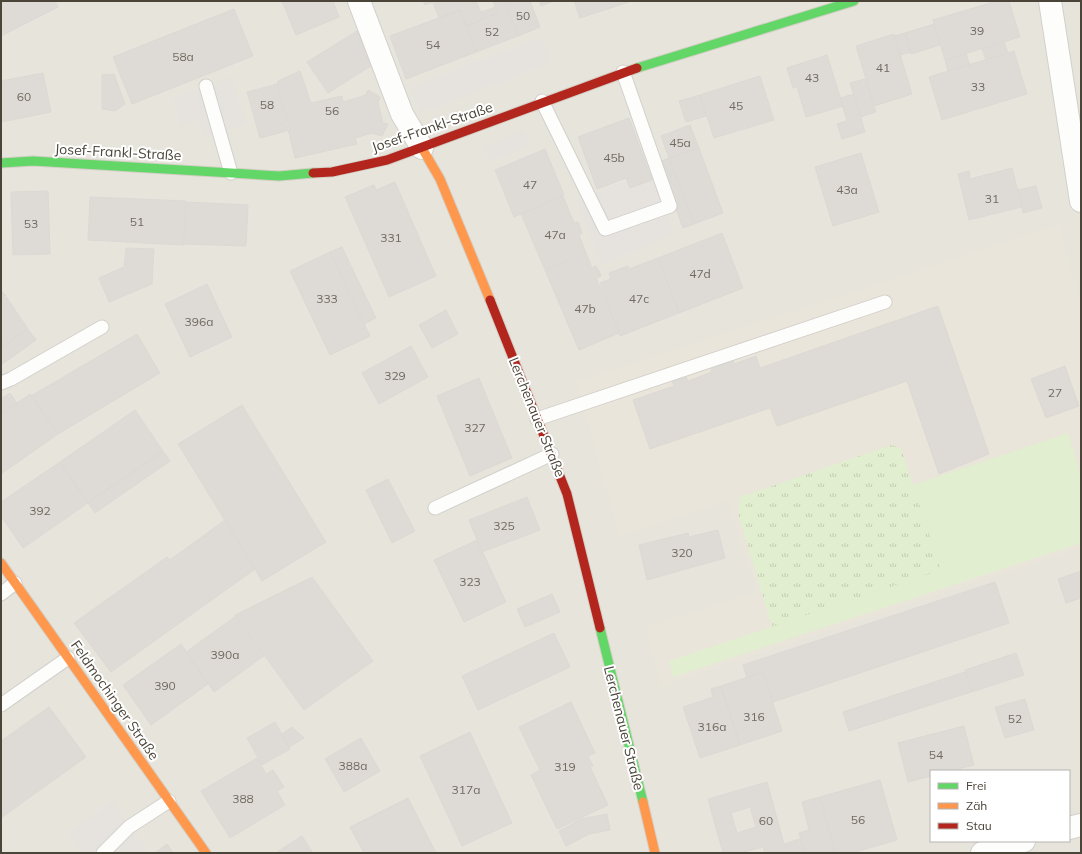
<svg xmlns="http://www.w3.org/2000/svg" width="1082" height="854" font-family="Mulish,sans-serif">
	<defs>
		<pattern id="grass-tufts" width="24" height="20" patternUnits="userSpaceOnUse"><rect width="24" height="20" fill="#e1eecf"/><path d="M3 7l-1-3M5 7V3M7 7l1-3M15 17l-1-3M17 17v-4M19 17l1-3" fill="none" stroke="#c3cdb2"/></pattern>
	</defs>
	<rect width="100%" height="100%" fill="#f4f2ee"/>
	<path fill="#e7e4dc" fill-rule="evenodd" d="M1 1H1081V853H1ZM931 771H1069V841H931Z"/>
	<path fill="#eae5da" d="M1059 225 1081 307V548L661 685 646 627 758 591 728 501 619 536 577 382Z"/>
	<path fill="url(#grass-tufts)" d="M891 445 901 448 941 570 772 627 738 514 740 497Z"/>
	<path fill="#e1eecf" d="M1068 433 1081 475V543L673 677 669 661 941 570 913 485Z"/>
	<path fill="#e6e3df" d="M541 37 551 63 420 113 410 87Z
		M231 77 246 123 204 138 198 120 181 126 172 99Z
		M523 130 530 146 491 162 484 146Z
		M654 180 674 234 601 265 577 200 625 181 629 190Z
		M112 801 148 851 145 853H83L68 833Z"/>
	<path fill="#dedbd6" stroke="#dcd9d4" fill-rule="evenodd" d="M1 1H55L58 7 1 36Z
		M282 1H333L339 17 296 35Z
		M423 1H476L481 12 496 7 498 13 466 26 460 10 439 18 433 2 425 5Z
		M493 1H505L518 36 476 52 466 26 498 13Z
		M505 1H522L523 2 530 1 540 27 518 36Z
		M539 1H554L541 6Z
		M574 1H629V2L580 18Z
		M997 1H1009L1020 37 945 60 933 20Z
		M234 9 253 56 132 104 113 57Z
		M460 10 476 52 406 79 390 36Z
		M934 24 940 45 911 54 905 33Z
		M357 31 377 62 328 93 307 62Z
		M905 33 911 52 900 55 894 36Z
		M894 34 912 94 874 106 856 46Z
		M1004 42 1008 53 986 60 982 49Z
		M1014 51 1027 94 942 120 929 77Z
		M966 54 970 65 948 71 945 60Z
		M827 55 843 106 806 117 797 87 793 88 787 68Z
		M300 71 311 103 342 96 343 102 366 95 368 90 380 97 378 103 383 123 388 124 382 136 372 133 355 138 357 144 295 158 277 84 278 81Z
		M43 73 51 112 1 122V81Z
		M114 74 125 104 115 111 102 109V75Z
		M760 76 774 120 714 138 700 95Z
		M865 79 876 112 861 117 850 83Z
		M277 84 290 130 260 138 247 92Z
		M854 94 865 132 842 139 837 124 847 121 840 98Z
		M700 95 706 116 686 122 679 101Z
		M629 118 652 180 630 188 626 178 597 189 578 137Z
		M690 125 699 148 669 158 661 136Z
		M699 148 723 213 694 224 669 158Z
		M545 149 564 195 514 217 495 170Z
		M861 153 879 212 833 226 815 167Z
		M669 158 694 224 683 228 659 162Z
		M1012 168 1022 207 969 220 958 174 969 171 970 179Z
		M395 182 436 276 389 297 345 197 374 185 376 190Z
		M1036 186 1042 208 1023 213 1018 190Z
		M48 191 50 254 13 255 11 192Z
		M563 196 574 223 578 222 580 227 582 233 579 235 586 253 545 270 521 214Z
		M90 197 186 201 184 245 88 240Z
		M186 202 248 205 246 246 184 244Z
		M722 233 743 288 679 313 658 258Z
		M342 247 376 318 364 324 330 252Z
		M126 248 154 249 152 284 109 302 99 278 124 267Z
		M330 252 370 336 330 355 290 271Z
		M586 253 592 268 596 266 599 271 601 276 596 278 619 333 579 350 545 270Z
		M658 258 679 313 620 336 600 283 611 279 609 273 628 266 629 269Z
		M207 284 232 337 190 357 165 304Z
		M3 292 28 329 1 348V293Z
		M938 306 989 454 939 474 907 381 777 426 770 408 650 449 633 400 674 386 672 381 686 377 688 381 712 372 711 367 733 359 734 364 756 356 760 368Z
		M446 310 458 334 432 348 419 325Z
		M28 329 36 340 1 365V348Z
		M137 334 160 373 58 434 31 396Z
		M411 346 428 377 379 404 362 373Z
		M1065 366 1079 406 1046 418 1031 379Z
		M479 378 512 458 470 476 437 396Z
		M10 393 17 403 1 414V399Z
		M30 394 58 434 1 474V414Z
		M242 405 326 542 262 581 178 444Z
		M135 410 163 451 88 503 60 462Z
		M163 451 170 461 95 513 88 503Z
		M60 462 88 503 23 548 1 516V502Z
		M388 479 415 531 392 543 366 490Z
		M527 497 540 530 482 552 469 520Z
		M225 520 255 569 111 672 74 623 167 557 170 560Z
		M718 530 725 558 647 580 639 545 688 533 689 537Z
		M477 540 506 602 464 622 434 560Z
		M1081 571V598L1066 603 1058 579Z
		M312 577 373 661 304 710 235 615Z
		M995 582 1009 623 773 702 763 672 747 678 743 665Z
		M552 594 560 612 525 627 517 609Z
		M236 616 264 656 214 692 186 652Z
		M554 633 570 667 478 710 462 676Z
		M181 644 208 684 151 725 123 685Z
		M1016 653 1024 675 972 692 965 670Z
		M763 672 782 731 740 745 721 686Z
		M965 672 971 692 849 731 843 712Z
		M721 686 740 745 700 758 683 707 713 697 711 689Z
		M1025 699 1034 730 1005 738 995 707Z
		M571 702 595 753 588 756 593 766 590 767 608 805 557 829 531 775 540 770 519 727Z
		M49 707 86 757 1 818V741Z
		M275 722 290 749 262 765 247 738Z
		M964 726 974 765 949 771H931V776L908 782 898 743Z
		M292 727 304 738 289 747 282 734Z
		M470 732 512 823 462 846 420 756Z
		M361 738 380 771 344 792 325 759Z
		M257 758 266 774 273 770 284 787 277 791 285 805 230 838 201 791Z
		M880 780 897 840 852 853H835L820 797Z
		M767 782 784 844 800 839 804 853H765L763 847 739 853H723L708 799ZM750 807 756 827 737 833 731 813Z
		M820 797 835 853H805L799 833 809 830 802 802Z
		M408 798 436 853H364L350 827Z
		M607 814 610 830 589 834 566 846 559 831 581 819Z
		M302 836 313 853H278L277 852Z
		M167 844 173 853H155Z"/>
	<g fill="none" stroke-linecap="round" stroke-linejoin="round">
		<defs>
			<path id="lane" d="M206 86 231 173
				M542 101 605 229 670 206 623 72
				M1 383 11 379 102 327
				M537 419 885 302
				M435 508 552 454
				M1 594 15 583
				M1 705 68 658
				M103 853 129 827 169 801"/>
			<path id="street" d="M359 1 402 114 422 148
				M1050 1 1081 201
				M1069 828 1081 825
				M982 853 1024 841"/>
			<path id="fast" d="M637 68 854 1
				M1 163 33 161 279 176 313 173
				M600 628 643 802"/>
			<path id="slow" d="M422 148 440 179 490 300
				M1 563 206 853
				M643 802 655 853"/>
			<path id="jam" d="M313 173 332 172 387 160 637 68
				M490 300 567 494 600 628"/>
		</defs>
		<use href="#lane" stroke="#d2d0cb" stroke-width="15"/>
		<use href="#street" stroke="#d2d0cb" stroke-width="24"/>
		<use href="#fast" stroke="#d3cfc5" stroke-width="11"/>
		<use href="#slow" stroke="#d3cfc5" stroke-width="11"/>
		<use href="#jam" stroke="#d3cfc5" stroke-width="11"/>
		<use href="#lane" stroke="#fdfdfc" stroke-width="13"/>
		<use href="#street" stroke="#fdfdfc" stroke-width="22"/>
		<use href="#fast" stroke="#63d668" stroke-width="9"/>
		<use href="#slow" stroke="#ff974d" stroke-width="9"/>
		<use href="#jam" stroke="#b3261e" stroke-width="9"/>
	</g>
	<g text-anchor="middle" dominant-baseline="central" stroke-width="4" stroke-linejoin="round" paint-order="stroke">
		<g font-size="12" fill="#706a61">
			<text x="523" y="15">50</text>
			<text x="977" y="30">39</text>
			<text x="492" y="31">52</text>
			<text x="433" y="44">54</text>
			<text x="183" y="56">58a</text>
			<text x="883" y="67">41</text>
			<text x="812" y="77">43</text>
			<text x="978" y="86">33</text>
			<text x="24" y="96">60</text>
			<text x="267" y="104">58</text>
			<text x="736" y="105">45</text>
			<text x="332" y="110">56</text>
			<text x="680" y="142">45a</text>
			<text x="614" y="157">45b</text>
			<text x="530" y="184">47</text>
			<text x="847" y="189">43a</text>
			<text x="992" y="198">31</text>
			<text x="137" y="221">51</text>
			<text x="31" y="223">53</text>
			<text x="555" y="234">47a</text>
			<text x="391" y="237">331</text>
			<text x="700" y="273">47d</text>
			<text x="327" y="298">333</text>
			<text x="639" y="298">47c</text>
			<text x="585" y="308">47b</text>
			<text x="199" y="321">396a</text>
			<text x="395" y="375">329</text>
			<text x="1055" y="392">27</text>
			<text x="475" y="427">327</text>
			<text x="40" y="510">392</text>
			<text x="504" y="525">325</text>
			<text x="682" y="552">320</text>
			<text x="470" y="581">323</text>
			<text x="225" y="654">390a</text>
			<text x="165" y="685">390</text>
			<text x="754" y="716">316</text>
			<text x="1015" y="718">52</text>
			<text x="712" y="726">316a</text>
			<text x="936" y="754">54</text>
			<text x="353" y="765">388a</text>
			<text x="565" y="766">319</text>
			<text x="466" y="789">317a</text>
			<text x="243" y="798">388</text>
			<text x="858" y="819">56</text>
			<text x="766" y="820">60</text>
		</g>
		<g font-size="14" fill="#4b4439" stroke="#fff">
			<text transform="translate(432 127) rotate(-19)">Josef-Frankl-Straße</text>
			<text transform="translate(118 152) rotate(3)">Josef-Frankl-Straße</text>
			<text transform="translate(537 417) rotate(68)">Lerchenauer Straße</text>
			<text transform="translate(115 700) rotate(55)">Feldmochinger Straße</text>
			<text transform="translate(624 728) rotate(76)">Lerchenauer Straße</text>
		</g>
	</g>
	<rect width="1082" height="854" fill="none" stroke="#4b4439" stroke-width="4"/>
	<rect x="930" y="770" width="140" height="72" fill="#ffffff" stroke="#b7b4b0"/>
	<rect x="938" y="783" width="20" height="6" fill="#63d668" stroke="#b7b4b0"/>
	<text x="966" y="790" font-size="12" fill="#4b4439">Frei</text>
	<rect x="938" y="803" width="20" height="6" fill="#ff974d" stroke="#b7b4b0"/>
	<text x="966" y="810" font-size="12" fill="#4b4439">Zäh</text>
	<rect x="938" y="823" width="20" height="6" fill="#b3261e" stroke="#b7b4b0"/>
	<text x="966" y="830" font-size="12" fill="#4b4439">Stau</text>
</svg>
